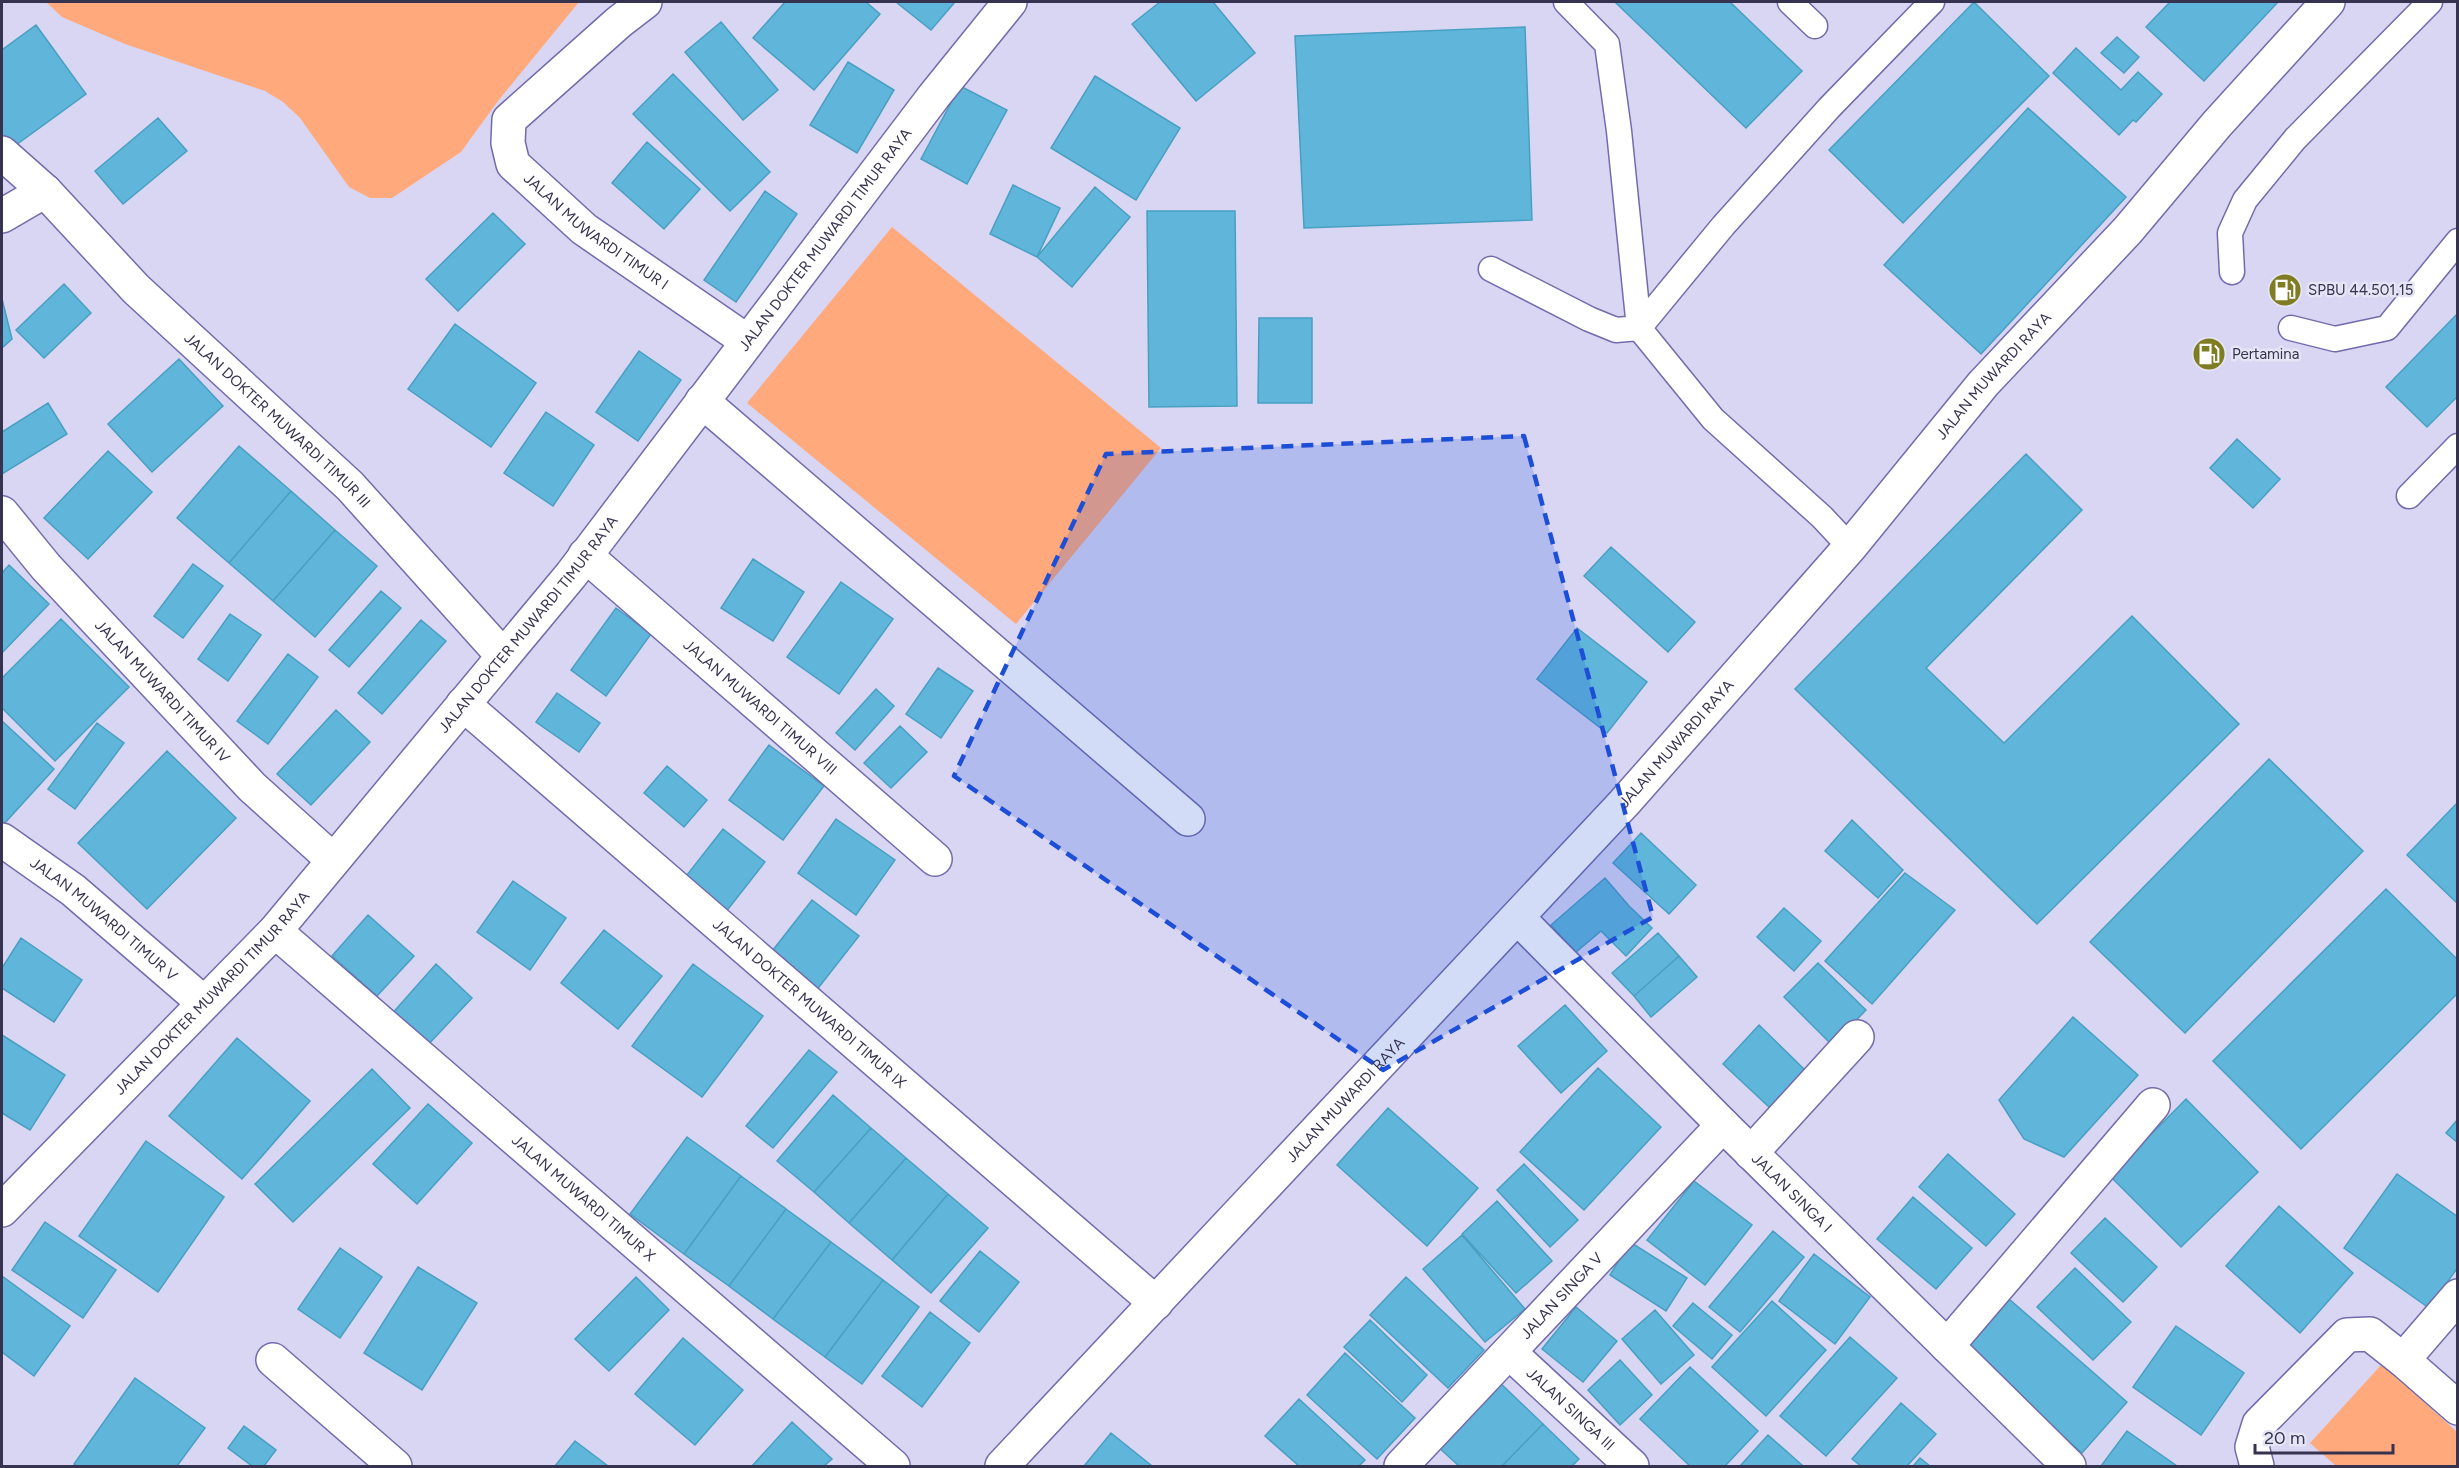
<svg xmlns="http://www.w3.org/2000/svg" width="2459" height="1468" font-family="Figtree,sans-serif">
	<rect width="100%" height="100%" fill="#d8d6f3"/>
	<path fill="#ffa97d" d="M46 2H579L498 101 461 152 392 198H370L349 187 300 118 283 102 265 91 125 44 62 17Z
		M892 227 1161 448 1016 624 747 403Z
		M2382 1364 2457 1432V1466H2336L2310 1443Z"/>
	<path fill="#60b6da" stroke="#489fc2" stroke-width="1.5" d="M785 2H866L880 14 814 90 753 38Z
		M896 2H955L931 30Z
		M1160 2H1213L1255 53 1196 101 1132 24Z
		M1615 2H1730L1802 71 1746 128Z
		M1974 2 2049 76 1903 223 1829 150Z
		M2170 2H2278L2204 81 2146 27Z
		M721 22 778 90 743 120 685 52Z
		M36 25 86 94 5 153 2 148V50Z
		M1525 27 1532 220 1304 228 1295 36Z
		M2117 37 2139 57 2124 73 2101 53Z
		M2076 48 2121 90 2138 72 2162 94 2136 122 2133 120 2119 135 2053 73Z
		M848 62 894 90 857 153 810 125Z
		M673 74 770 172 730 211 633 114Z
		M1095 76 1180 128 1136 200 1051 148Z
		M960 86 1007 110 967 184 921 159Z
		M2028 108 2126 197 1981 354 1884 265Z
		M158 118 187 151 123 204 95 171Z
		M647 142 700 189 664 229 612 183Z
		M1013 185 1060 208 1037 257 990 234Z
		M1095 187 1130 217 1072 287 1037 257Z
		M765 191 797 214 736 302 704 280Z
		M1147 211H1235L1237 406 1149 407Z
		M493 213 525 244 458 311 426 279Z
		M64 284 91 313 44 358 16 330Z
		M2 299 12 339 2 348Z
		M2458 313V396L2427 427 2386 387Z
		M1259 318H1312V403H1258Z
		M455 324 536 383 491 447 408 389Z
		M639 351 681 380 638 441 596 412Z
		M179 359 223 406 152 472 108 424Z
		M48 403 67 434 2 474V432Z
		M546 412 594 445 553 506 504 473Z
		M2237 439 2280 479 2253 508 2210 468Z
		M239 446 291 491 229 563 177 518Z
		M108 451 152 492 88 559 44 518Z
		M2026 454 2082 510 1926 668 2004 743 2132 616 2239 724 2037 924 1795 689Z
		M291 491 335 530 273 601 229 563Z
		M335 530 377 566 315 637 273 601Z
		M1611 547 1695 622 1668 652 1584 576Z
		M753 559 804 592 773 641 721 608Z
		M193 564 223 586 183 638 154 616Z
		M9 565 49 604 2 653V573Z
		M841 582 893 619 839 694 787 657Z
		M381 591 401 608 349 667 329 650Z
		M616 608 651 634 606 696 571 670Z
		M230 614 261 635 228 681 198 659Z
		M61 619 129 687 55 761 2 708V678Z
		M421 620 446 641 382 714 358 693Z
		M1577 628 1647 682 1607 733 1537 679Z
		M288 654 318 677 268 744 237 721Z
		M938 668 973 691 941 738 906 714Z
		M876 689 894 706 855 750 836 733Z
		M557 693 600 723 579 752 536 722Z
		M336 710 370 742 311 805 277 774Z
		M2 721 54 769 2 826Z
		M97 723 124 743 75 809 48 789Z
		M900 726 927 752 891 788 864 763Z
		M769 745 824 786 783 840 729 800Z
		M167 751 236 818 147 909 78 843Z
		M2269 759 2363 851 2185 1033 2090 942Z
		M667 766 707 800 684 827 644 793Z
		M2458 802V904L2407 855Z
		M836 819 895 860 856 915 798 873Z
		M1852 820 1903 870 1878 898 1825 851Z
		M723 829 765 862 725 913 683 880Z
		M1641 833 1696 885 1669 914 1613 863Z
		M1905 873 1955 910 1872 1004 1825 961Z
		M1605 878 1629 906 1652 928 1626 956 1601 931 1575 953 1551 925Z
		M513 881 566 918 530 970 477 932Z
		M2386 889 2458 960V993L2301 1149 2213 1061Z
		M812 900 859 936 812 996 766 959Z
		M1784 908 1821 941 1794 971 1757 937Z
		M368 915 414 956 377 996 332 956Z
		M604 930 662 976 618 1029 561 983Z
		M1658 933 1679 956 1634 996 1612 973Z
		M21 938 82 980 54 1022 2 988V968Z
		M1679 956 1697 977 1651 1017 1634 996Z
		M1818 963 1866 1010 1832 1045 1784 997Z
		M436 964 472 998 425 1048 390 1016Z
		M693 964 763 1016 702 1097 632 1046Z
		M1565 1005 1607 1051 1561 1093 1518 1046Z
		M2073 1017 2138 1075 2064 1157 2024 1139 1999 1100Z
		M1759 1025 1806 1071 1770 1108 1723 1064Z
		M2 1035 65 1075 30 1130 2 1113Z
		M237 1038 310 1101 242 1179 169 1116Z
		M809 1050 837 1072 773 1148 746 1126Z
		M1598 1068 1661 1127 1584 1210 1520 1152Z
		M372 1069 410 1108 293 1222 255 1184Z
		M833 1095 871 1128 814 1192 777 1161Z
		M2186 1099 2258 1172 2181 1247 2110 1176Z
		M428 1104 472 1143 417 1204 373 1164Z
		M1388 1108 1478 1188 1427 1246 1337 1165Z
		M2458 1119V1143L2446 1133Z
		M871 1128 906 1158 849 1223 814 1192Z
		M687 1137 741 1176 684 1254 630 1214Z
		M146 1141 224 1197 158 1292 79 1236Z
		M1948 1154 2015 1214 1986 1246 1919 1187Z
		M906 1158 948 1194 892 1260 849 1223Z
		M1524 1164 1578 1220 1550 1247 1497 1190Z
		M2397 1174 2458 1217V1267L2429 1308 2344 1248Z
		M741 1176 786 1209 729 1286 684 1254Z
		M1694 1181 1752 1225 1705 1285 1647 1240Z
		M948 1194 988 1228 931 1293 892 1260Z
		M1913 1197 1972 1248 1936 1289 1877 1239Z
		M1497 1201 1552 1261 1516 1293 1462 1234Z
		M2279 1206 2353 1273 2300 1333 2226 1266Z
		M786 1209 831 1242 773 1319 729 1286Z
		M2105 1218 2157 1267 2123 1302 2071 1253Z
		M45 1222 116 1270 83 1318 12 1270Z
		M1773 1231 1804 1257 1740 1332 1709 1307Z
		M1462 1235 1525 1309 1485 1342 1423 1269Z
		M831 1242 883 1280 825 1357 773 1319Z
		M1630 1242 1687 1278 1666 1311 1610 1275Z
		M340 1248 382 1277 340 1338 298 1309Z
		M980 1251 1019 1282 979 1332 940 1301Z
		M1814 1254 1870 1297 1835 1344 1779 1301Z
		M418 1267 477 1303 422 1390 364 1353Z
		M2075 1268 2131 1322 2093 1360 2037 1307Z
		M2 1276 70 1326 34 1376 2 1352Z
		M636 1277 669 1310 609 1371 575 1339Z
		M1406 1277 1484 1350 1448 1388 1370 1315Z
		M883 1280 919 1307 862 1384 825 1357Z
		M2009 1299 2127 1402 2082 1453 1964 1350Z
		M1772 1301 1826 1350 1766 1416 1712 1367Z
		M1693 1303 1732 1335 1712 1359 1673 1326Z
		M1576 1307 1617 1341 1583 1382 1542 1349Z
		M1655 1310 1694 1355 1661 1384 1622 1339Z
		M930 1312 970 1343 922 1407 882 1376Z
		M1370 1320 1427 1375 1402 1402 1344 1347Z
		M2176 1326 2244 1373 2201 1435 2133 1387Z
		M1850 1337 1897 1378 1826 1456 1780 1416Z
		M683 1338 743 1390 695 1445 635 1394Z
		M1345 1353 1415 1418 1377 1459 1307 1395Z
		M1620 1360 1652 1395 1620 1425 1588 1390Z
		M1690 1367 1758 1431 1725 1466H1690L1640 1419Z
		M135 1378 205 1428 177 1466H77L74 1464Z
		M1497 1380 1543 1424 1502 1466H1459L1435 1444Z
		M1299 1399 1365 1460 1359 1466H1299L1265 1436Z
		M1901 1403 1936 1434 1907 1466H1861L1852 1459Z
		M792 1422 832 1459 824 1466H752Z
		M1543 1424 1579 1459 1572 1466H1502Z
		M244 1426 276 1450 264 1466H252L228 1448Z
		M2127 1431 2177 1466H2101Z
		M1111 1433 1152 1466H1084Z
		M1768 1435 1803 1466H1740Z
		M575 1441 608 1466H555Z
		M1920 1458 1930 1466H1913Z"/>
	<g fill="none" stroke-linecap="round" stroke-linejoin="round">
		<defs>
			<path id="service" d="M1566 2 1607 44 1619 131 1639 328 1713 419 1822 517 1850 547
				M1790 2 1815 26
				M1491 269 1589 319 1616 330 1639 328 1723 226 1829 108 1932 2
				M2232 272 2230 233 2245 200 2295 139 2430 2
				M2291 328 2335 339 2387 328 2458 241
				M2409 496 2458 446"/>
			<g id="minor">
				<path id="s1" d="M645 2 619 22 509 120 508 143 513 164 584 229 747 341"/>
				<path id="s2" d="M2 153 45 191 136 289 350 486 503 656"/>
				<path d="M2 216 45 191"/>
				<path d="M702 401 1188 819"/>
				<path id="s3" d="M2 513 46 567 252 787 333 860"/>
				<path id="s4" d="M585 555 935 859"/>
				<path id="s5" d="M463 704 1156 1303"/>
				<path id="s6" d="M2 840 73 890 204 1003"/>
				<path id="s7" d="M1518 918 1723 1125 2069 1466"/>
				<path id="s8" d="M275 931 893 1466"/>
				<path d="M1751 1153 1857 1037"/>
				<path id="s9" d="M2 1210 275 931 571 575 934 96 1010 2"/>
				<path d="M1947 1346 2153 1105"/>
				<path id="s10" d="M1509 1352 1632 1466"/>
				<path d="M273 1360 395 1466"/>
				<path d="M2403 1360 2458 1296"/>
				<path id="s11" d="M1002 1466 1624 803 1850 547 1983 384 2128 230 2217 124 2328 2"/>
				<path id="s12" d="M1401 1466 1723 1125"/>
				<path d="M2257 1466 2252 1447 2259 1424 2347 1335 2370 1334 2403 1360 2458 1408"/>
			</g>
		</defs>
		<use href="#service" stroke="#726bab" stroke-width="27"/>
		<use href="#minor" stroke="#726bab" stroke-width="36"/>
		<use href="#service" stroke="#fff" stroke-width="24"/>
		<use href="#minor" stroke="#fff" stroke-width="33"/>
	</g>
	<path fill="#1d4ed8" fill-opacity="0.2" stroke="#1d4ed8" stroke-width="4.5" stroke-dasharray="12 8" stroke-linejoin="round" d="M1524 436 1653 917 1383 1070 954 776 1106 454Z"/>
	<defs>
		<symbol id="fuel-disc" viewBox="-11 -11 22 22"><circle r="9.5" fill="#7f7c24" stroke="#e6e5f4"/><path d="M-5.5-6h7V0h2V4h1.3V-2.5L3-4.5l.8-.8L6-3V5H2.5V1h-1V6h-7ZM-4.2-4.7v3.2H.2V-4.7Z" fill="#fff"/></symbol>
	</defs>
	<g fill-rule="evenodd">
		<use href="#fuel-disc" x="2266" y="271" width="38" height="38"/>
		<use href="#fuel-disc" x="2190" y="335" width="38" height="38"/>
	</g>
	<g text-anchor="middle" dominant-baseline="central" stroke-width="5" stroke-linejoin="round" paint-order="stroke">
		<g font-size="15" fill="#363350" stroke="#e6e5f4">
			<text stroke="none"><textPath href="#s1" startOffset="332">JALAN MUWARDI TIMUR I</textPath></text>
			<text stroke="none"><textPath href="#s9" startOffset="1274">JALAN DOKTER MUWARDI TIMUR RAYA</textPath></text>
			<text stroke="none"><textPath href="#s11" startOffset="1474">JALAN MUWARDI RAYA</textPath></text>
			<text stroke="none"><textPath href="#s2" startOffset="384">JALAN DOKTER MUWARDI TIMUR III</textPath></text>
			<text stroke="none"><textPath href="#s9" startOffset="788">JALAN DOKTER MUWARDI TIMUR RAYA</textPath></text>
			<text stroke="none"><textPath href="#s3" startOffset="240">JALAN MUWARDI TIMUR IV</textPath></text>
			<text stroke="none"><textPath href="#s4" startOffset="232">JALAN MUWARDI TIMUR VIII</textPath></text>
			<text stroke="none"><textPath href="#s11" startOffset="988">JALAN MUWARDI RAYA</textPath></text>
			<text stroke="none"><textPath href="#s6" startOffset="129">JALAN MUWARDI TIMUR V</textPath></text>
			<text stroke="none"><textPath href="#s9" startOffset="302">JALAN DOKTER MUWARDI TIMUR RAYA</textPath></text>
			<text stroke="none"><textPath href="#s5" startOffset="458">JALAN DOKTER MUWARDI TIMUR IX</textPath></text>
			<text stroke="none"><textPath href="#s11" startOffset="502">JALAN MUWARDI RAYA</textPath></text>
			<text stroke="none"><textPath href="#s7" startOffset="388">JALAN SINGA I</textPath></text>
			<text stroke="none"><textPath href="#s8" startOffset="408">JALAN MUWARDI TIMUR X</textPath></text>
			<text stroke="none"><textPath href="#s12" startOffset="234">JALAN SINGA V</textPath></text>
			<text stroke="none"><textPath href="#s10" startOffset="84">JALAN SINGA III</textPath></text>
		</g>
		<g font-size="15" fill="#363350" stroke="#e6e5f4" text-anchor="start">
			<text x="2308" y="290">SPBU 44.501.15</text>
			<text x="2232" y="354">Pertamina</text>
		</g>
	</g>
	<rect width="2459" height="1468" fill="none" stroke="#363350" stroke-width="6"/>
	<path d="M2255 1444v9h138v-9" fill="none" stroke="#363350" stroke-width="3"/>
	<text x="2264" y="1444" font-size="18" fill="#363350" stroke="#e6e5f4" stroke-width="4.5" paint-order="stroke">20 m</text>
</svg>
